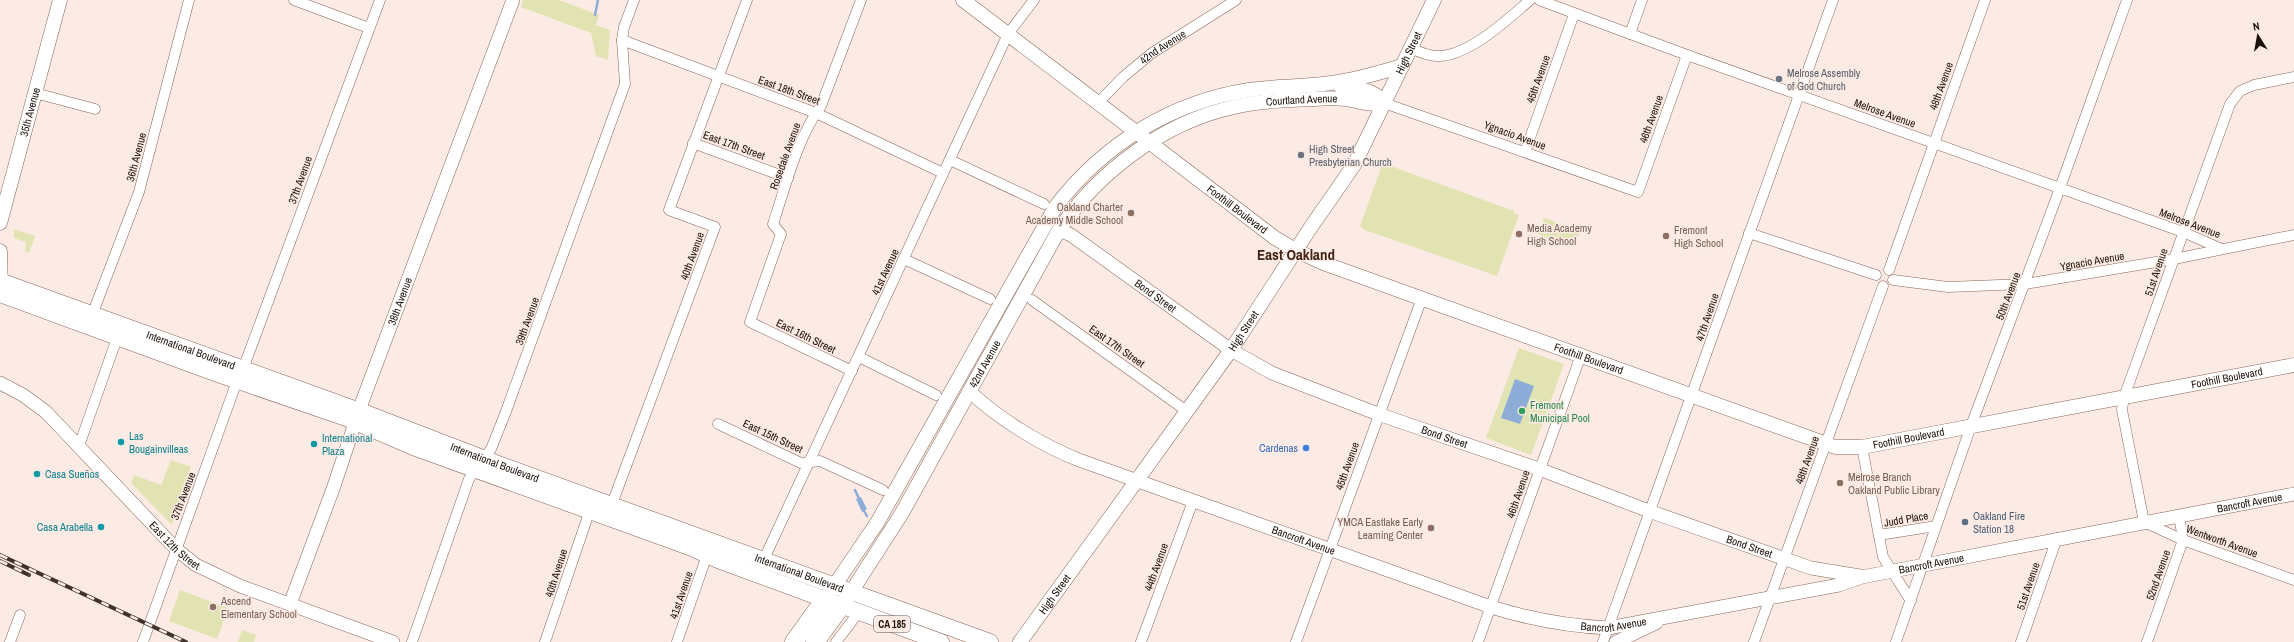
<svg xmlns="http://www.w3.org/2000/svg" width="2294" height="642" font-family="'Archivo Narrow',sans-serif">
	<rect width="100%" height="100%" fill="#fbebe4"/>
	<path fill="#e1e4b2" d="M523 0H559L599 15 596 25 610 30 608 60 596 56 591 33 521 7Z
		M1382 165 1388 167V165L1514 211V213L1519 215 1497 276 1365 230 1360 226Z
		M1544 218 1561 224 1555 241 1538 234Z
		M1563 224 1580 231 1573 247 1556 240Z
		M14 229 35 236 29 253 25 252 26 242 14 238Z
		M1519 348 1564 364 1531 455 1486 438Z
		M171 460 191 467 172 525 131 483 134 475 161 485Z
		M180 590 228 608 217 639 169 621Z
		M242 630 256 635 254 642H238Z"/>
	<path fill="#8eacd8" d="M1515 379 1534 386 1520 424 1501 418Z
		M861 497 867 509 862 512 856 499Z"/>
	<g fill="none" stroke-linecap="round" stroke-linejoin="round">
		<path stroke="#8eacd8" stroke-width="2.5" d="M595 15 598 0
			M855 490 860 501
			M863 509 867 516"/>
		<defs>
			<g id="minor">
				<path d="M294 0 369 28"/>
				<path d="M1539 0 1687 55 2183 232 2222 249"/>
				<path d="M1630 34 1642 0"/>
				<path d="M622 40 816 113 943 173"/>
				<path d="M1411 48C1419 52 1428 56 1437 56 1468 57 1508 19 1530 0"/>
				<path d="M2294 77 2254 85 2240 91 2230 104 2124 397 2122 410 2144 522 2183 540 2294 580"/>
				<path d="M35 93 95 109"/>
				<path id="s1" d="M1098 103 1123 77 1152 53 1236 0"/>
				<path d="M1384 103 1638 192 1687 55"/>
				<path d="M693 143 788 178"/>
				<path d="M1525 152 1574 14"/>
				<path d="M950 160 1044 204"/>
				<path d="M1749 233 1876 275"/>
				<path d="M904 259 990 299"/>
				<path d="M1889 270 1985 0"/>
				<path d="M1893 280 1948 287 2025 284 2174 259 2294 235"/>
				<path d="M1032 300 1188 412"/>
				<path d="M92 315 139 192 189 0"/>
				<path d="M859 357 936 395"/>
				<path d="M243 369 380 0"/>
				<path d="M852 371 750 322 781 234 773 224C785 188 798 136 821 106L861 0"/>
				<path d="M718 424 801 463 820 461 883 490"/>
				<path d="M79 446 117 338"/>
				<path d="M1862 447 1883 557 1911 601"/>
				<path d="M612 504 715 227 669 210 747 0"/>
				<path d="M1879 535 1936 526"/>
				<path d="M764 559 1008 34 1034 0"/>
				<path d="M10 642 20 615"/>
				<path d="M143 642 237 381"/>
				<path d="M412 642 469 479 491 449 505 414 625 84 622 40 624 27 634 0"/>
				<path d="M545 642 590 510"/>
				<path d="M677 642 707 555"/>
				<path d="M836 642 859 612"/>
				<path d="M1141 642 1193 501"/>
				<path d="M1296 642 1422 298"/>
				<path d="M1478 642 1581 355"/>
				<path d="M1603 642 1833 0"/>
				<path d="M1754 642 1883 286"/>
				<path d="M1896 642 1971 426 2056 199 2127 0"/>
				<path d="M2021 642 2057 538"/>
				<path d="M2147 642 2183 540 2179 515"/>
			</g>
			<g id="tertiary">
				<path id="s2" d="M1059 230 1071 235 1231 350 1272 373 1378 414 1539 469 1649 511 1811 568 1860 576"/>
				<path id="s3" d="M0 383 23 395 46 412 176 549 196 565 240 586 393 642"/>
				<path id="s4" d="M969 391C999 419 1041 445 1079 460L1491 607C1530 619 1567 626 1608 628L1839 585 1862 577 2294 494"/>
				<path id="s5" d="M290 604 333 489 362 402 513 0"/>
				<path d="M1616 642 1656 623"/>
			</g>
			<g id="secondary">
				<path id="s6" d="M963 0 1275 238 1297 251 1323 263 1835 447H1862L2294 365"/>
				<path d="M1340 86C1355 87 1376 90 1384 103"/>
				<path id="s7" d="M0 223 60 0"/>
				<path d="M0 251 1 291"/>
				<path d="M828 595 877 523 1056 206C1104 144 1171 102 1249 90 1276 86 1304 87 1331 83 1355 80 1379 73 1402 66"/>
				<path id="s8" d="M846 600 902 513 1059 230C1098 172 1164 122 1234 107 1260 101 1288 100 1315 99 1325 98 1336 98 1346 99 1359 101 1371 106 1384 103"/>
				<path id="s9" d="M1020 642 1231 350 1311 227 1354 165 1434 0"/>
			</g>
			<g id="primary">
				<path id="s10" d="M0 281 368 414 498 464 990 642"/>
				<path d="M0 294 215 373 346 418 413 447 692 548 718 560 941 642"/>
			</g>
			<path id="motorway" d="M794 642 825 599
				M815 642 842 605"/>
		</defs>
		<use href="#minor" stroke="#876557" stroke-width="11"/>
		<use href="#tertiary" stroke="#876557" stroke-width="14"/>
		<use href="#secondary" stroke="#876557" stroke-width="15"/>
		<use href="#primary" stroke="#876557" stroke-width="17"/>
		<use href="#motorway" stroke="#876557" stroke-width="19"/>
		<use href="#minor" stroke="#fff" stroke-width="10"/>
		<use href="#tertiary" stroke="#fff" stroke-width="13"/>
		<use href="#secondary" stroke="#fff" stroke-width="14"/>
		<use href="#primary" stroke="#fff" stroke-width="16"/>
		<use href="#motorway" stroke="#fff" stroke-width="18"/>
		<defs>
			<path id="rail" d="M0 555 186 642
				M0 561 29 575"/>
		</defs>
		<use href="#rail" stroke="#40332d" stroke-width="4"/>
		<use href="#rail" stroke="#fbebe4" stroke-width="2.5" stroke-dasharray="8" stroke-linecap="butt"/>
	</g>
	<g fill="#6b7280" stroke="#fbebe4" stroke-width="1.5">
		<circle cx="1779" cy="79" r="4"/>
		<circle cx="1301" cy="155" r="4"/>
	</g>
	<g fill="#8d6e63" stroke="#fbebe4" stroke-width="1.5">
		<circle cx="1131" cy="213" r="4"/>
		<circle cx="1519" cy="234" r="4"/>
		<circle cx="1666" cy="236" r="4"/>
		<circle cx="1840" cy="483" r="4"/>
		<circle cx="1431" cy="528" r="4"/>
		<circle cx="213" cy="607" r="4"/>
	</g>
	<circle fill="#2e9e5b" stroke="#fbebe4" stroke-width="1.5" cx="1522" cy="411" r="4"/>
	<g fill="#0f9aa8" stroke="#fbebe4" stroke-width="1.5">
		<circle cx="121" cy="442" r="4"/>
		<circle cx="314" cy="444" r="4"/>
		<circle cx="37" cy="474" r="4"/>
		<circle cx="101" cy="527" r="4"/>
	</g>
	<circle fill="#3f7fe0" stroke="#fbebe4" stroke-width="1.5" cx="1306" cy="448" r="4"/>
	<circle fill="#5c6f8a" stroke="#fbebe4" stroke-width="1.5" cx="1965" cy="522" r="4"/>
	<g text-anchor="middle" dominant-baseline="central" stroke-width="3" stroke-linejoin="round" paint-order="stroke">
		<rect fill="#fbebe4" stroke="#60524c" stroke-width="1" x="874" y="616" width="36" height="16" rx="3"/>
		<g font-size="10" font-weight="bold" fill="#1d110b">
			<text x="892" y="624">CA 185</text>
		</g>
		<g font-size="11" fill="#1d110b" stroke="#fbebe4">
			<text stroke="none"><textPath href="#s1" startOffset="86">42nd Avenue</textPath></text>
			<text stroke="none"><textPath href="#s9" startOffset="707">High Street</textPath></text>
			<text transform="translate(1538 79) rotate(-70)">45th Avenue</text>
			<text transform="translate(1941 86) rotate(-70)">48th Avenue</text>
			<text transform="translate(789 90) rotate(20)">East 18th Street</text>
			<text stroke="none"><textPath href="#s8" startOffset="714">Courtland Avenue</textPath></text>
			<text stroke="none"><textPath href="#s7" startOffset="115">35th Avenue</textPath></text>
			<text transform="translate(1885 113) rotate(20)">Melrose Avenue</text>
			<text transform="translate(1651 119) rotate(-70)">46th Avenue</text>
			<text transform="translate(1515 135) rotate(20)">Ygnacio Avenue</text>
			<text transform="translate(734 145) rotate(20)">East 17th Street</text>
			<text transform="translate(785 156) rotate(-70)">Rosedale Avenue</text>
			<text transform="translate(136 157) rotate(-75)">36th Avenue</text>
			<text transform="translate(300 180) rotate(-70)">37th Avenue</text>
			<text stroke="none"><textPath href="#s6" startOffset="345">Foothill Boulevard</textPath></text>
			<text transform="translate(2190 223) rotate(21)">Melrose Avenue</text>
			<text transform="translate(692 256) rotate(-70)">40th Avenue</text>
			<text transform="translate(2092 261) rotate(-10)">Ygnacio Avenue</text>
			<text transform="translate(885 272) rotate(-65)">41st Avenue</text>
			<text transform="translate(2156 272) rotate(-71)">51st Avenue</text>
			<text stroke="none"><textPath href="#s2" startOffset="117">Bond Street</textPath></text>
			<text transform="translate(2008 296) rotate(-69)">50th Avenue</text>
			<text stroke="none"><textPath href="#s5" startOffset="322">38th Avenue</textPath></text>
			<text transform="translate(1707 317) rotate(-71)">47th Avenue</text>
			<text transform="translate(527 321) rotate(-70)">39th Avenue</text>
			<text stroke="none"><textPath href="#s9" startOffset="383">High Street</textPath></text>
			<text transform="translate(806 336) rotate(26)">East 16th Street</text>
			<text transform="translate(1117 346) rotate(35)">East 17th Street</text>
			<text stroke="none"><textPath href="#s10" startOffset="203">International Boulevard</textPath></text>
			<text stroke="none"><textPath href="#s6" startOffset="729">Foothill Boulevard</textPath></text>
			<text stroke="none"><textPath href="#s8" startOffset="274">42nd Avenue</textPath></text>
			<text stroke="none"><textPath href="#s6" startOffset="1389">Foothill Boulevard</textPath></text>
			<text transform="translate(773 436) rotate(25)">East 15th Street</text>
			<text stroke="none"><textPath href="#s2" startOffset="441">Bond Street</textPath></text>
			<text stroke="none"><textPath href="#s6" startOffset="1065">Foothill Boulevard</textPath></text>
			<text transform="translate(1807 460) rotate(-70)">48th Avenue</text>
			<text stroke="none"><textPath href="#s10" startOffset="527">International Boulevard</textPath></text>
			<text transform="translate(1347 466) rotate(-70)">45th Avenue</text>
			<text transform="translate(1518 494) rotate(-71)">46th Avenue</text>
			<text transform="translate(183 496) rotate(-69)">37th Avenue</text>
			<text stroke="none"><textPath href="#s4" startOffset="1341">Bancroft Avenue</textPath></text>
			<text transform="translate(1906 519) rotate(-10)">Judd Place</text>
			<text stroke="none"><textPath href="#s4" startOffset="369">Bancroft Avenue</textPath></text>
			<text transform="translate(2222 541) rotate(20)">Wentworth Avenue</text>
			<text stroke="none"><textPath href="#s3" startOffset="240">East 12th Street</textPath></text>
			<text stroke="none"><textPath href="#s2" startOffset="765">Bond Street</textPath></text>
			<text stroke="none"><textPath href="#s4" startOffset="1017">Bancroft Avenue</textPath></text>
			<text transform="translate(1156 567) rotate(-70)">44th Avenue</text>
			<text stroke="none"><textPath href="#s10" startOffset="851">International Boulevard</textPath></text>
			<text transform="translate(556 573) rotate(-72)">40th Avenue</text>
			<text transform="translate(2158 575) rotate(-71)">52nd Avenue</text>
			<text transform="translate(2028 586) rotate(-71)">51st Avenue</text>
			<text stroke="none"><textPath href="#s9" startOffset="59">High Street</textPath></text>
			<text transform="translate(681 595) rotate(-71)">41st Avenue</text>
			<text stroke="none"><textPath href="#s4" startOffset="693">Bancroft Avenue</textPath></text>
		</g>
		<g font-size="11" fill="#5b616d" stroke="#fbebe4" text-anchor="start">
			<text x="1787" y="73">Melrose Assembly<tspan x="1787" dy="13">of God Church</tspan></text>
			<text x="1309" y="149">High Street<tspan x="1309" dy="13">Presbyterian Church</tspan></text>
		</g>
		<g font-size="11" fill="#785e54" stroke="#fbebe4" text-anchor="start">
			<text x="1123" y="207" text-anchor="end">Oakland Charter<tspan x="1123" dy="13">Academy Middle School</tspan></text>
			<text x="1527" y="228">Media Academy<tspan x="1527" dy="13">High School</tspan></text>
			<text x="1674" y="230">Fremont<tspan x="1674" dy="13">High School</tspan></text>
			<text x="1848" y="477">Melrose Branch<tspan x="1848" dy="13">Oakland Public Library</tspan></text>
			<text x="1423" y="522" text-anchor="end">YMCA Eastlake Early<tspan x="1423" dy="13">Learning Center</tspan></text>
			<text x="221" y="601">Ascend<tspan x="221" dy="13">Elementary School</tspan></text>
		</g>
		<g font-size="11" fill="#27864d" stroke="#fbebe4" text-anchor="start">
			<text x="1530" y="405">Fremont<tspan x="1530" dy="13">Municipal Pool</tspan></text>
		</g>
		<g font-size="11" fill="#0d838f" stroke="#fbebe4" text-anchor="start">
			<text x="129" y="436">Las<tspan x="129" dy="13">Bougainvilleas</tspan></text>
			<text x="322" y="438">International<tspan x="322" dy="13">Plaza</tspan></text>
			<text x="45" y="474">Casa Sueños</text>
			<text x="93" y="527" text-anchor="end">Casa Arabella</text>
		</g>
		<g font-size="11" fill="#366cbe" stroke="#fbebe4" text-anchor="end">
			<text x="1298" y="448">Cardenas</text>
		</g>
		<g font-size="11" fill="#4e5e75" stroke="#fbebe4" text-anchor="start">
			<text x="1973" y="516">Oakland Fire<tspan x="1973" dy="13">Station 18</tspan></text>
		</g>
		<g font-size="15" font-weight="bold" fill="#422518" stroke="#fbebe4">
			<text x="1296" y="254">East Oakland</text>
		</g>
	</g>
	<g transform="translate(2258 36) rotate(349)" stroke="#fbebe4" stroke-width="3" paint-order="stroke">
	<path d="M0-3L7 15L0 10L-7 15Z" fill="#1d110b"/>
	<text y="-6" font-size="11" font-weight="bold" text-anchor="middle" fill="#1d110b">N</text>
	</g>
</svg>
